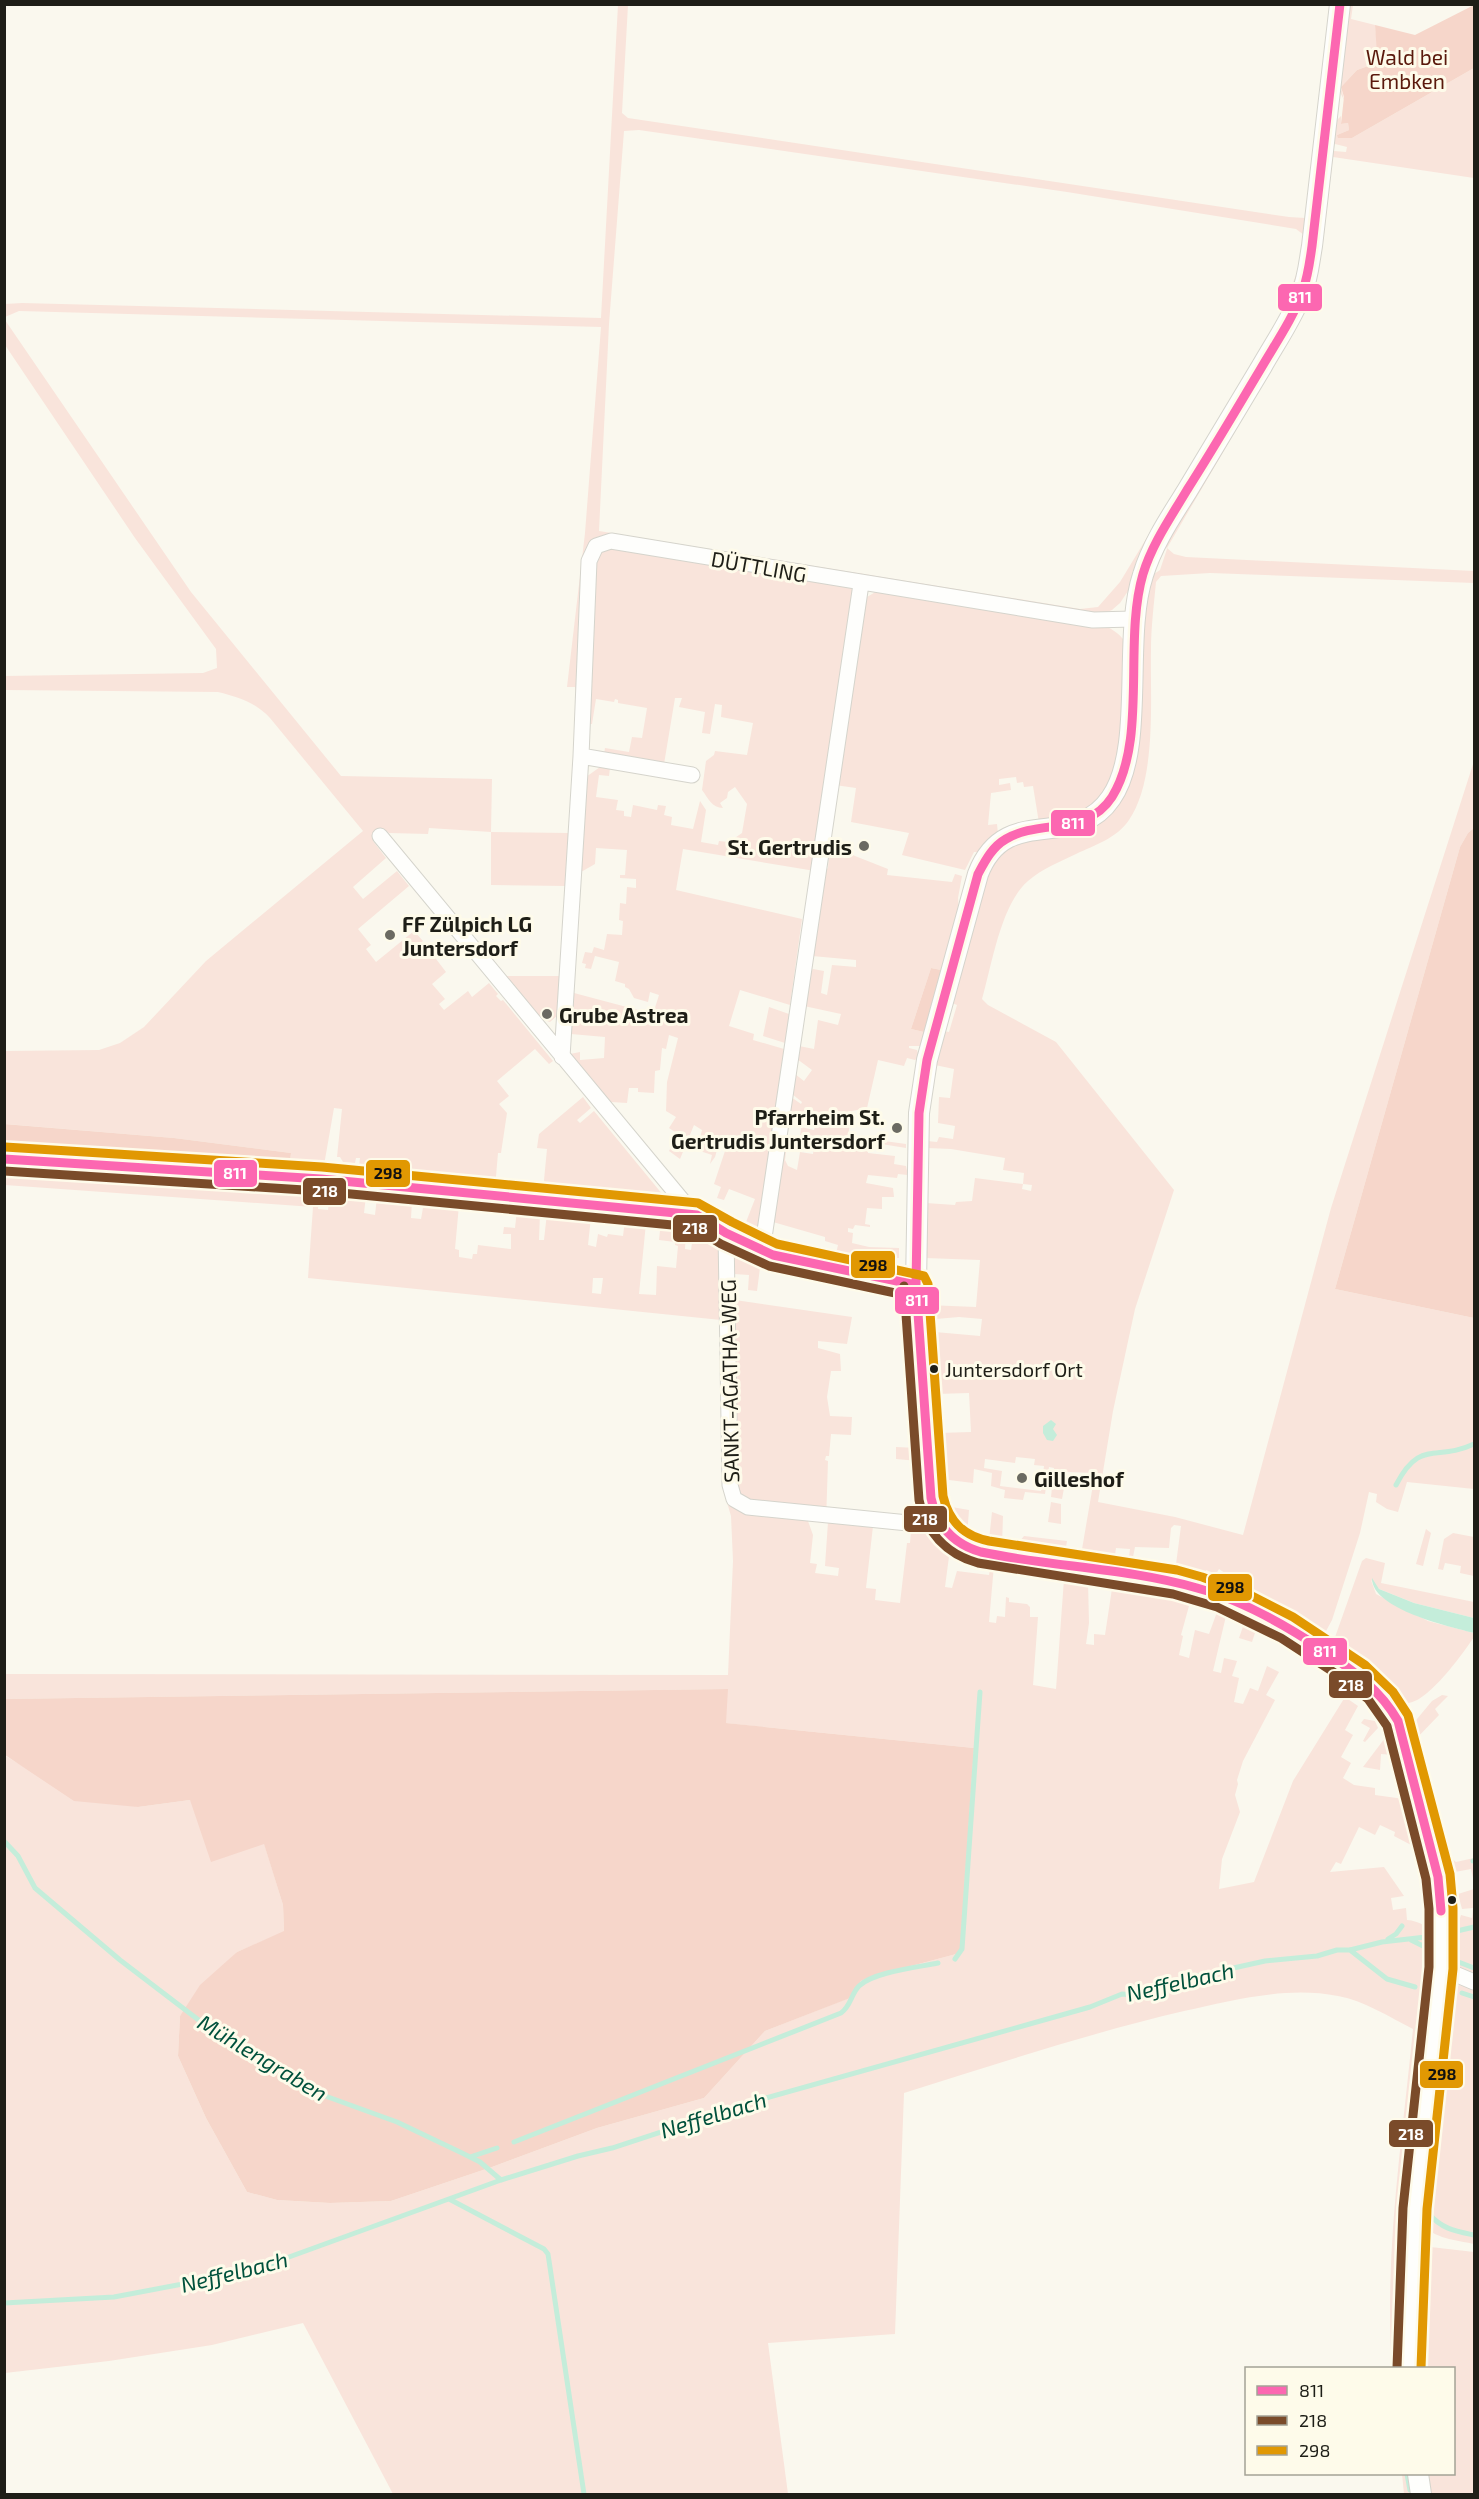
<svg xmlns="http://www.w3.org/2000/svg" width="1479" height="2499" font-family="'Exo 2',sans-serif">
	<rect width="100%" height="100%" fill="#faf8ee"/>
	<path fill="#f9e4db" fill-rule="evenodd" d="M618 5H628L622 113 628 118 1289 217 1305 218 1308 212 1300 285 1134 582 1120 603 1112 610 1102 614 597 540 578 700 575 687H567L585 533 601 327 19 311 5 317V304L22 303 601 318ZM639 130 1067 192 1296 229 1304 235 1299 267 1279 319 1120 582 1098 607 1080 609 599 531 609 324 624 131Z
		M1345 5H1353L1351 19 1375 25 1378 54 1368 66 1357 70 1341 87 1344 100 1339 90Z
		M1474 68V178L1333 157 1323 243 1312 292 1298 324 1167 548 1174 554 1186 557 1474 571V583L1210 573 1161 576 1156 582C1154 604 1151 627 1151 650 1150 699 1157 779 1129 820 1117 838 1095 845 1076 854 1059 862 1042 869 1028 881 1001 904 992 964 982 999L988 1005 1056 1042 1174 1190 1135 1309 1113 1411 1098 1502 1175 1517 1243 1535 1331 1208 1474 761V828L1468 833 1460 847 1335 1289 1474 1318V1489L1407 1482 1398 1512 1387 1509 1376 1502 1377 1494 1369 1492 1360 1533 1332 1620 1325 1633 1320 1634 1300 1622 1230 1588 1235 1580 1219 1569 1216 1574 1206 1570 1202 1581 1175 1572 1181 1526 1174 1525 1171 1528 1169 1548 1135 1547 1133 1557H1129L1130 1549 1116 1548 1114 1562 1132 1564V1566L1080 1561 1095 1473 1067 1472 1062 1499 1051 1497 1054 1468 1049 1467 1045 1494 1025 1492 1023 1500 1004 1498 1005 1490 991 1486 992 1473 974 1469 973 1483 949 1480 946 1506 969 1510 967 1536C935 1503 939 1476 938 1433L971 1432 969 1393 936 1394 935 1332 980 1336 982 1319 959 1317 936 1319 935 1310 928 1309 927 1305 976 1307 980 1260 925 1258 926 1203 955 1205 956 1202 972 1201 975 1178 1023 1184 1022 1189 1031 1191 1032 1185 1023 1184 1024 1173 1003 1170 1005 1158 951 1149 927 1148V1141L937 1142 939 1137 953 1139 955 1126 938 1123 939 1097 950 1098 954 1069 935 1065 944 1031 949 1032 957 1005 952 1003 981 889 1000 851 1117 803 1140 611 1151 576 1160 570 1167 549 1165 545 1297 314 1328 154 1334 151 1346 152 1347 147 1335 144 1330 139 1336 121 1341 116V124L1348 123 1349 130 1337 135 1352 138ZM1016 1457 1035 1459 1034 1465 1044 1466 1041 1491 1000 1486 1002 1471 984 1468 985 1459 1015 1463Z
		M5 320 191 592 341 776 492 779 491 832 569 833 566 886 491 885V832L429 828 428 834 389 833 386 831 373 841 386 858 353 887 363 899 397 871 409 886 358 929 371 945 366 949 376 962 414 931 423 941 414 948 422 958 430 951 446 972 432 984 445 999 439 1004 444 1010 468 991 472 997 489 983 498 994 496 996 501 1001 503 1000 553 1061 549 1064 535 1049 497 1081 509 1096 499 1104 507 1113 501 1153H498L495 1188 339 1173 340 1166H359L360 1158H356L355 1163 343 1162 340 1157H337L342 1109 334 1108 323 1171 5 1151V1145L290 1162 291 1153 174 1138 5 1124V1051L99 1050 120 1043 144 1027 206 961 363 831 270 718C255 702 238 697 218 692L5 690 4 676 203 673 217 668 216 649 135 538 5 345Z
		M605 546 849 586 854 592 815 871 683 849 676 890 802 919 790 1005 740 990 729 1026 754 1034 753 1040 784 1049 758 1229 746 1222 755 1199 729 1189 724 1200 717 1198 721 1187 714 1184 727 1145 719 1143 715 1157 710 1164 712 1155 697 1150 702 1130 694 1125 680 1159 669 1151 678 1134 669 1128 676 1117 666 1111 667 1082 678 1038 669 1035 666 1049 662 1048 660 1070 655 1071 654 1093 638 1092V1088H629L627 1103 611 1102 570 1054 580 1052V1060L604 1058 605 1037 571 1034 574 993 653 1014 659 995 650 992 648 1002 634 998 629 989 625 987V984L615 981 619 962 595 956 591 969 585 968 586 964 582 963 585 952 592 953 594 947 604 950 607 934 622 935 623 921 619 920 620 903 626 904 627 887 636 888V879L620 878V875H625L627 850 596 848 595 864 581 872 586 777 600 767 610 768 609 776 599 775 596 797 618 800 616 810 624 811V816L631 817 633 805 657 810 658 805 666 806 664 815 672 817 671 825 693 829 700 801 706 810 701 842 718 845 719 841 729 842 742 833 747 804 735 787 728 792 727 798 720 803 723 808C712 808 708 798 702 790L706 761 714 755 715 751 747 755 753 723 721 717 722 705 715 704 710 734 702 733 705 712 679 707 682 698H675L664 764 604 754 605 748 629 752 632 737 642 738 647 708 618 703V700L615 699 614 702 596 699 592 724H589L594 560Z
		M877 591 1103 625C1114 630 1122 635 1127 646L1125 714 1113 783 1082 816 1039 823 1033 786 1024 787 1023 782 1017 783 1016 777 999 779V785L1010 783 1011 790 991 793 988 825 997 824 998 834 981 852H974L965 870 902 855 909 833 851 822 856 788 835 785 864 602 867 597Z
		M830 842 855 856 888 869 887 875 952 882 955 874 962 876 958 898 959 911 941 970 931 968 911 1029 924 1032 921 1046H909V1048L917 1050 919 1057 915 1060 907 1058 904 1066 878 1060 867 1108 852 1111 848 1136 906 1144V1148L857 1140 856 1145 868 1148V1153L895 1156 894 1164 906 1166 908 1175 898 1174 897 1178 868 1175 866 1183 893 1188 894 1197H882V1209L867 1208 865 1224 870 1225V1227L855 1225 853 1229 848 1228V1232L853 1233 852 1243 869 1247 899 1248V1258L876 1257 874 1267 835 1258 838 1245 825 1241V1237L773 1222 784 1152H786L785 1160 788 1166 797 1170 800 1152 813 1154 815 1139 800 1137 801 1127 814 1130 816 1122 799 1118 789 1112 791 1097 801 1104 802 1102 792 1094 795 1074 804 1081 812 1070 797 1059 799 1046 814 1049 818 1020 838 1025 841 1014 804 1006 809 973 813 969 824 971 821 993 827 995 832 965 856 967V960L812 956 824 872 828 868Z
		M506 976H561L558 1015 550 1022 542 1019Z
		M769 1007 789 1014 785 1043 763 1036Z
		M583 1097 591 1108 577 1120 580 1123 594 1111 663 1195 658 1203 546 1193 544 1180 547 1149 537 1148 539 1134Z
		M5 1166 320 1186 318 1209 328 1210 330 1192 366 1196 364 1213 375 1215 377 1197 412 1201 411 1218 421 1219 424 1202 459 1205 455 1249 459 1250V1257L472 1259 473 1254H477L478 1245 511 1249V1234H503L504 1227 515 1228 517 1210 540 1213 539 1240H544L547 1213 591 1217 588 1245 596 1247 598 1234 607 1237 608 1234 623 1236 625 1220 646 1223 639 1294 656 1295 657 1266 676 1268 678 1246 675 1245V1242L659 1240 661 1221 686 1231 685 1249 691 1250 693 1236H697L761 1260 757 1291 748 1290 749 1275 734 1274 735 1300 852 1317 847 1344 818 1341V1348L840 1354 841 1371H831L827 1397 830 1416 852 1417 851 1435 831 1434 829 1456H826L825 1460 828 1461 826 1522 808 1521 813 1535 810 1563 817 1564 815 1573 838 1576 839 1568 825 1566 828 1522 873 1526 866 1588 876 1589 875 1600 900 1603 907 1543H910L911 1530 928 1531 927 1536 932 1539 936 1534 950 1549 945 1587 952 1588 957 1571 989 1575 991 1564 994 1565 989 1622 996 1623 997 1616 1005 1617 1006 1597 1009 1598V1602L1027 1604 1030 1607V1617H1038L1033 1685 1056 1689 1064 1579 1088 1581 1089 1623 1086 1644 1094 1645V1634L1105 1635 1113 1582 1177 1590 1192 1595 1181 1635 1183 1636 1179 1655 1189 1658 1195 1630 1209 1634 1217 1612 1226 1616 1213 1671 1221 1673 1224 1658 1237 1661 1232 1676 1239 1678 1234 1702 1243 1704 1250 1688 1258 1691 1267 1666 1279 1672 1266 1695 1275 1700 1243 1761 1237 1780 1238 1784 1235 1795 1240 1812 1222 1859 1219 1889 1254 1882 1293 1781 1345 1697 1358 1706 1345 1730 1353 1735 1341 1757 1351 1763 1343 1778 1354 1785 1375 1788V1795L1404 1799 1417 1844 1413 1846 1394 1836 1395 1832 1380 1825 1375 1835 1359 1827 1341 1864 1336 1862 1330 1872 1384 1867 1404 1896 1391 1898 1393 1910 1406 1908 1407 1920C1419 1921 1431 1927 1434 1938L1405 2368H1392C1384 2255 1402 2142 1413 2029 1389 2017 1365 2001 1338 1996 1287 1986 1234 2000 1184 2011 1090 2033 997 2064 904 2093L895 2334 768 2343 788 2494H393L303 2323 212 2345 109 2361 5 2373 4 1755 29 1770 138 1807 190 1800 264 1843 283 1905 284 1932 237 1952 180 2016 178 2056 206 2118 247 2192 277 2200 330 2203 391 2201 492 2167 597 2128 704 2098 765 2031 849 1998 861 1981 870 1977 960 1953 974 1748 725 1723 727 1689 5 1699V1674L728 1675 733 1561 731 1516 726 1499 721 1320 308 1278 313 1207 5 1185ZM593 1278H603L601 1294 592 1293Z
		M888 1285 897 1290 908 1300 886 1298Z
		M896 1447 918 1448V1461L896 1459Z
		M1051 1502 1061 1504V1524L1048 1522Z
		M992 1512 1003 1516 1002 1546 980 1539 989 1540Z
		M1426 1529 1431 1533 1423 1566 1416 1564Z
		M1453 1533 1474 1537V1576L1460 1573 1461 1566 1445 1563 1443 1570 1438 1569 1444 1539Z
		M1024 1536 1067 1541 1064 1559 1013 1549Z
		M1366 1558 1385 1563 1381 1583 1474 1602V1618L1414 1603 1379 1589 1371 1580 1376 1594 1428 1621 1474 1633V1637C1464 1652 1422 1712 1402 1702 1397 1699 1394 1692 1390 1688 1374 1672 1353 1660 1335 1646L1334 1640 1362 1561Z
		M1246 1618 1258 1624 1252 1642 1239 1638Z
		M1442 1695 1448 1696 1435 1709 1439 1715 1415 1740 1443 1851 1456 1862 1474 1858V1883L1471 1869 1455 1872 1442 1863 1407 1731 1432 1701Z
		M1364 1719 1375 1721 1378 1728 1365 1742 1363 1741 1370 1728 1361 1723Z
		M1388 1734 1394 1755 1381 1754 1380 1770 1363 1767Z
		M1474 1889V1978C1447 1964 1443 1945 1455 1917L1460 1918 1461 1915 1472 1918 1473 1908 1462 1909 1458 1894Z
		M1459 1985 1474 1987V2244C1456 2240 1434 2239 1421 2223L1447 1993Z
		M1422 2246 1474 2252V2494H1426L1423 2474H1454V2368H1415Z
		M1402 2474H1414L1417 2494H1404Z"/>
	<path fill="#f6d6ca" d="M1474 5V68L1352 138H1338L1337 135 1349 130 1348 123 1341 124 1344 97 1341 87 1357 70 1368 66 1377 54 1375 25 1415 35Z
		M1474 828V1318L1335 1289 1460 847 1468 833Z
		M931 968 941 970 924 1032 911 1029Z
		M4 1124 174 1138 291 1153 290 1162 5 1145Z
		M728 1689 726 1723 974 1748 960 1953 870 1977 861 1981 850 1998 765 2031 704 2098 597 2128 492 2167 391 2201 330 2203 277 2200 247 2192 206 2118 178 2056 180 2016 200 1985 237 1952 284 1931 283 1905 264 1844 211 1862 190 1800 138 1807 74 1801 5 1755V1699Z"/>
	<path fill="#c4edda" d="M1051 1420 1056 1424 1053 1429 1057 1435 1053 1441 1047 1440 1043 1433V1426Z
		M1372 1578 1379 1589 1414 1603 1474 1618V1633C1450 1627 1371 1609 1372 1578Z"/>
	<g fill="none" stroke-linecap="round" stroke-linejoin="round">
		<path stroke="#c4edda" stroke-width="5" d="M1396 1485C1420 1438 1436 1462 1474 1444
			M4 1841 18 1856 35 1888 120 1960 213 2031 317 2093 397 2122 462 2153 480 2162 501 2180
			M1473 1861H1474
			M1457 1931 1474 1927
			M1388 1939 1396 1934 1402 1926
			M1411 1940 1427 1948
			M1350 1950 1387 1979 1415 1987
			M955 1959 962 1949 980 1692
			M1456 1961 1474 1968
			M1462 1993 1474 1997
			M1443 2055 1446 2028
			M1437 2118 1442 2070
			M514 2142 841 2013C851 2006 851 1994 859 1986 873 1972 919 1967 938 1963
			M470 2157 497 2148
			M1432 2172 1436 2126
			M1429 2196 1432 2178
			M449 2199 544 2249 548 2254 584 2494
			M1429 2205V2214C1442 2229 1455 2231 1474 2235
			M1401 2229 1418 2028
			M4 2303 114 2297 262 2269 278 2261 501 2180 578 2156 612 2148 752 2102 1090 2007 1122 1994 1135 1995 1184 1979 1265 1961 1317 1956 1337 1950H1350L1382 1942 1426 1937
			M1397 2368 1400 2247
			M1407 2474 1410 2490"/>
		<defs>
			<path id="minor" d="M581 756 692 775
				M380 836 686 1205C749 1261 836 1269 916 1285
				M562 1057 581 756 589 561 596 546 611 541 1093 620 1133 619
				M4 1159 321 1179 697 1215
				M726 1233 730 1485 734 1499 748 1507 918 1524H941
				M762 1251 861 584
				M1441 1968 1474 1982"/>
			<path id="tertiary" d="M1340 4 1312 246C1309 263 1308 279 1301 295 1291 320 1275 343 1262 366 1237 408 1212 450 1187 491 1170 518 1152 545 1143 575 1122 638 1146 748 1111 798 1074 853 1006 801 978 874L927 1060 919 1113 916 1285 931 1498C934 1516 946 1537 963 1545 978 1553 996 1554 1012 1557 1059 1566 1105 1571 1152 1578 1214 1586 1276 1617 1327 1653 1356 1673 1382 1689 1398 1721L1438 1877 1441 1908V1968L1415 2208 1409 2368
				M1418 2474 1421 2494"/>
		</defs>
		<use href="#minor" stroke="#d5d4cc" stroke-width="17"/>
		<use href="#tertiary" stroke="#d5d4cc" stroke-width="22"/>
		<use href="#minor" stroke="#fefefc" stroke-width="15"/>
		<use href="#tertiary" stroke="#fefefc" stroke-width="20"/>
		<defs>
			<path id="bus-1" d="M1340 4 1312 246C1310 261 1308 276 1303 290 1293 319 1275 344 1260 370 1236 410 1212 451 1187 490 1171 517 1152 544 1143 574 1123 642 1148 739 1112 797 1087 836 1040 819 1006 839 992 847 985 861 978 874L927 1060 919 1113 916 1285 931 1498C937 1526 953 1544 981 1552 1052 1567 1127 1568 1197 1588 1242 1600 1284 1624 1323 1650 1352 1670 1380 1689 1398 1721L1438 1877 1441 1911
				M4 1159 321 1179 697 1215 726 1233 773 1255 916 1285"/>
			<path id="bus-2" d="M4 1171 320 1191 693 1227 721 1244 769 1266 914 1297
				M904 1286 919 1500C926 1532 946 1554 978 1563L1173 1594 1217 1607 1281 1638 1341 1677 1368 1699 1387 1726 1426 1879 1429 1909V1967L1403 2208 1397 2368"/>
			<path id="bus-3" d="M5 1147 322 1167 698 1203 732 1222 777 1244 924 1276 928 1284 943 1496C949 1522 964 1536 989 1541L1177 1570 1202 1577 1248 1594 1293 1617 1365 1665 1393 1692 1408 1715 1450 1874 1453 1908V1969L1427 2209 1421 2368"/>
		</defs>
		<use href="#bus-1" stroke="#fefbea" stroke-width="14"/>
		<use href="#bus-2" stroke="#fefbea" stroke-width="14"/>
		<use href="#bus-3" stroke="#fefbea" stroke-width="14"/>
		<use href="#bus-1" stroke="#fc67b1" stroke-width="9"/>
		<use href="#bus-2" stroke="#7a4b2a" stroke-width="9"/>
		<use href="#bus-3" stroke="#e19802" stroke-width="9"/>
	</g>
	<g fill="#6b6a62" stroke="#fefbea" stroke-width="2">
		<circle cx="864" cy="846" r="6"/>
		<circle cx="390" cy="935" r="6"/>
		<circle cx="547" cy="1014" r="6"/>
		<circle cx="897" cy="1128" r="6"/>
		<circle cx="1022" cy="1478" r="6"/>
	</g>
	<g fill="#1e1e17" stroke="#fefbea" stroke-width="2">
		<circle cx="934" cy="1369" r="5"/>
		<circle cx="1452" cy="1900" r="5"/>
	</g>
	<g text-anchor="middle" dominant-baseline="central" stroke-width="6" stroke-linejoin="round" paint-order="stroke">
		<g font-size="20" fill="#1e1e17" stroke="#fefbea" text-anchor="start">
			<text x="945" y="1369">Juntersdorf Ort</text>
		</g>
		<g font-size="21" fill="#5a190c" stroke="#fefbea">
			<text x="1407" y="56">Wald bei<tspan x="1407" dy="24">Embken</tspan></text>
		</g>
		<g font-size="21" fill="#1e1e17" stroke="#fefbea">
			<text transform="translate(759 566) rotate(10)">DÜTTLING</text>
			<text transform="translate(729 1381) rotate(-91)">SANKT-AGATHA-WEG</text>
		</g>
		<g font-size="21" font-weight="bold" fill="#1e1e17" stroke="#fefbea" text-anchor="start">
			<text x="852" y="846" text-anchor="end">St. Gertrudis</text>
			<text x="402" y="923">FF Zülpich LG<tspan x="402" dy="24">Juntersdorf</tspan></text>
			<text x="559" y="1014">Grube Astrea</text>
			<text x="885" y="1116" text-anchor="end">Pfarrheim St.<tspan x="885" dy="24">Gertrudis Juntersdorf</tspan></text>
			<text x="1034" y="1478">Gilleshof</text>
		</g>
		<g font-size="22" font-style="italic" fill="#00513c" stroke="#fefbea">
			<text transform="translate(1180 1981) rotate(-13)">Neffelbach</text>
			<text transform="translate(263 2057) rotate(31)">Mühlengraben</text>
			<text transform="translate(713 2114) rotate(-17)">Neffelbach</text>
			<text transform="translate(234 2271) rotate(-14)">Neffelbach</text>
		</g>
	</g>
	<g stroke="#fefbea" stroke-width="2">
		<rect x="1277" y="283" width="46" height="29" rx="6" fill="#fc67b1"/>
		<rect x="1050" y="809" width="46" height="28" rx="6" fill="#fc67b1"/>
		<rect x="365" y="1159" width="46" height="29" rx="6" fill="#e19802"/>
		<rect x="213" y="1159" width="45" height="29" rx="6" fill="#fc67b1"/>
		<rect x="302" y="1177" width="45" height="29" rx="6" fill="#7a4b2a"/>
		<rect x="672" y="1214" width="46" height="29" rx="6" fill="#7a4b2a"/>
		<rect x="850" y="1250" width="46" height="29" rx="6" fill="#e19802"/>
		<rect x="894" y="1286" width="46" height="29" rx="6" fill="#fc67b1"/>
		<rect x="903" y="1505" width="45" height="28" rx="6" fill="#7a4b2a"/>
		<rect x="1207" y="1573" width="46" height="29" rx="6" fill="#e19802"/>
		<rect x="1302" y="1637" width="46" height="29" rx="6" fill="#fc67b1"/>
		<rect x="1328" y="1670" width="45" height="29" rx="6" fill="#7a4b2a"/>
		<rect x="1419" y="2060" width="45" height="29" rx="6" fill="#e19802"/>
		<rect x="1388" y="2119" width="46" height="29" rx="6" fill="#7a4b2a"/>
	</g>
	<g font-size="16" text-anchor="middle" font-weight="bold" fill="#fff">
		<text x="1300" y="303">811</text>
		<text x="1073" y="829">811</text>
		<text x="235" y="1179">811</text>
		<text x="325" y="1197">218</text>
		<text x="695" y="1234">218</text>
		<text x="917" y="1306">811</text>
		<text x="925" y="1525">218</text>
		<text x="1325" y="1657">811</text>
		<text x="1351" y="1691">218</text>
		<text x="1411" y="2140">218</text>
	</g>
	<g font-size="16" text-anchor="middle" font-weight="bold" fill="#111">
		<text x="388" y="1179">298</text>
		<text x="873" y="1271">298</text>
		<text x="1230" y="1593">298</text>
		<text x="1442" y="2080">298</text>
	</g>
	<rect width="1479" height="2499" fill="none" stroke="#1e1e17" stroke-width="12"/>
	<rect x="1245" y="2367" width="210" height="108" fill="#fefbea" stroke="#a4a396" stroke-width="1.5"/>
	<rect x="1257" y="2386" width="30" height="9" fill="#fc67b1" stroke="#a4a396" stroke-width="1.5"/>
	<text x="1299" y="2397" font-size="18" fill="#1e1e17">811</text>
	<rect x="1257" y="2416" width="30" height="9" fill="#7a4b2a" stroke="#a4a396" stroke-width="1.5"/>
	<text x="1299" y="2427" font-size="18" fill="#1e1e17">218</text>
	<rect x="1257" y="2446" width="30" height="9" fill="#e19802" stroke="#a4a396" stroke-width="1.5"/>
	<text x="1299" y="2457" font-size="18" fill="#1e1e17">298</text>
</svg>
